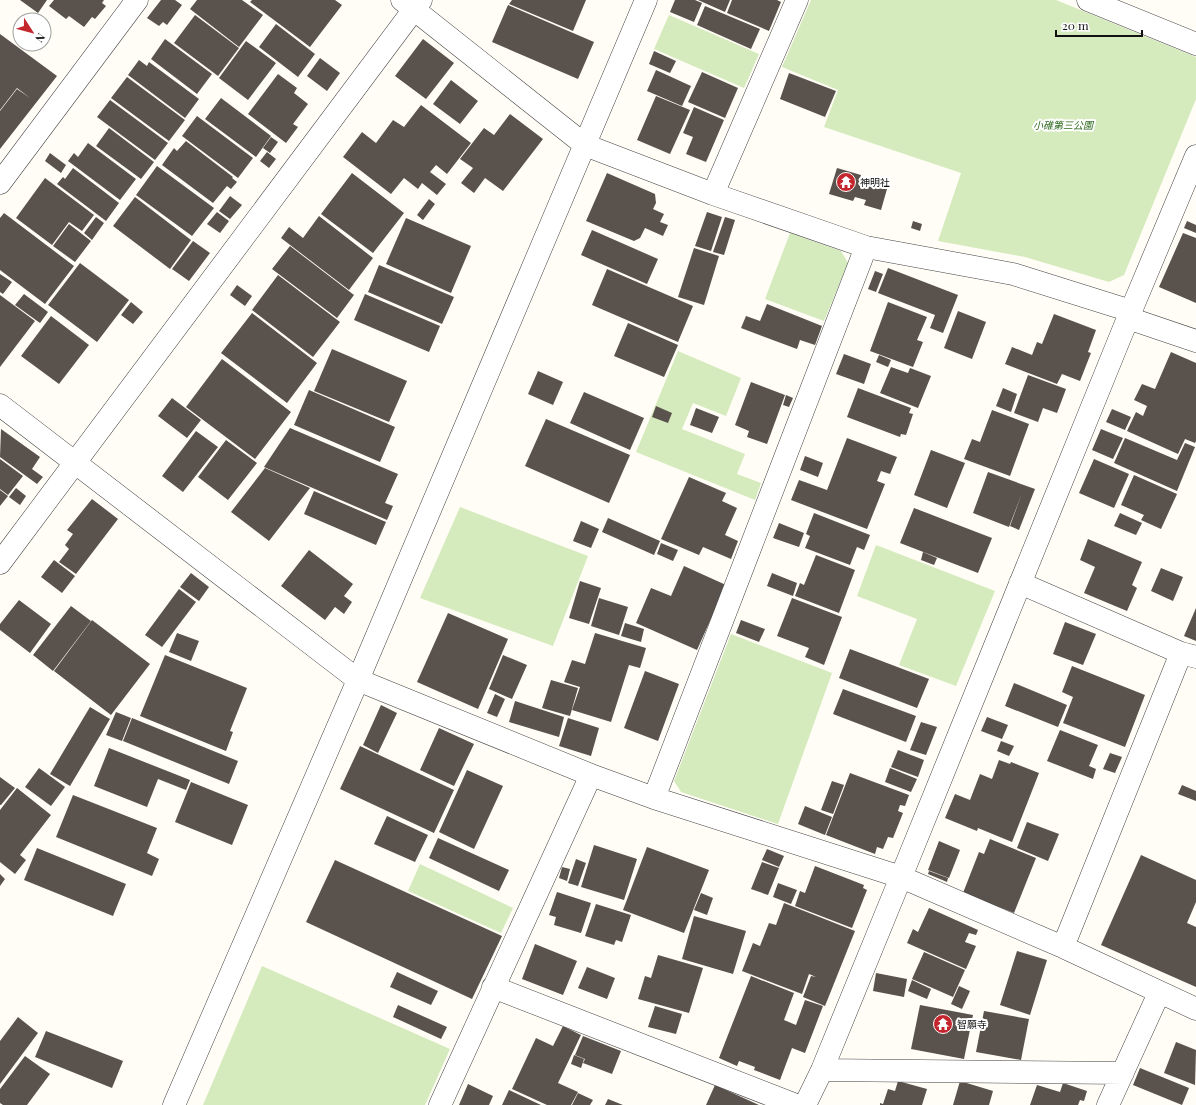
<svg xmlns="http://www.w3.org/2000/svg" width="1196" height="1105" font-family="'Playfair Display','Noto Sans JP',serif">
	<rect width="100%" height="100%" fill="#fffdf5"/>
	<path fill="#d5ebbd" d="M811 0H1056L1196 57V99L1124 275 1109 282 1025 257 938 241 961 173 824 127 838 90 782 67Z
		M669 15 759 54 744 88 654 49Z
		M790 233 841 251 848 263 824 321 765 299Z
		M678 351 741 378 726 416 693 403 682 429 745 454 737 474 761 483 755 500 636 452Z
		M460 507 588 556 553 646 420 598Z
		M876 545 995 591 956 686 899 665 917 619 857 596Z
		M731 634 832 673 778 824 681 792 674 781Z
		M420 864 513 908 501 933 408 891Z
		M262 966 450 1049 425 1105H203Z"/>
	<path fill="#5a524d" d="M20 0H47L38 13Z
		M54 0H104L102 3 106 6 95 19 92 17 84 27 69 16 66 19 49 6Z
		M161 0H175L182 5 167 25 163 22 159 26 147 18Z
		M197 0H242L263 15 239 47 190 9Z
		M252 0H335L342 5 310 47 250 2Z
		M512 0H586L573 31 509 4Z
		M675 0H695L702 3 694 22 670 12Z
		M698 0H730L725 12Z
		M732 0H777L781 2 769 31 727 13Z
		M508 5 594 42 578 79 492 42Z
		M705 6 760 29 751 49 697 25Z
		M195 15 239 48 218 76 174 43Z
		M276 24 315 54 298 77 259 47Z
		M0 34 57 76 0 149V111L17 89 30 98 17 88 0 110Z
		M165 39 212 74 197 94 151 59Z
		M423 39 454 63 426 99 395 76Z
		M246 41 276 63 248 100 219 78Z
		M654 51 676 61 670 73 649 64Z
		M320 58 340 73 327 91 307 76Z
		M139 60 147 66 149 62 199 99 185 118 128 75Z
		M656 70 691 86 682 106 647 91Z
		M702 72 738 88 725 118 688 102Z
		M789 73 836 91 825 117 780 99Z
		M278 74 297 88 294 93 308 104 293 124 298 127 286 143 248 114Z
		M127 77 185 120 169 141 111 98Z
		M451 80 478 101 460 124 433 104Z
		M656 96 690 110 670 154 637 140Z
		M221 98 271 136 256 157 205 119Z
		M110 100 168 143 155 160 97 117Z
		M421 105 471 143 447 174 436 165 430 172 446 184 437 195 422 183 418 189 404 178 391 194 343 157 362 132 376 143 393 120 404 127Z
		M694 107 724 120 706 162 686 154 693 137 683 133Z
		M510 114 543 139 503 191 485 178 474 193 461 183 473 168 460 159 484 128 494 135Z
		M197 116 253 158 238 178 182 136Z
		M109 128 154 162 141 179 96 146Z
		M271 137 278 142 270 153 263 148Z
		M186 141 233 177 232 178 237 182 231 189 227 186 213 203 162 165 174 148 177 151Z
		M88 143 136 179 120 200 68 161 74 153 78 157Z
		M267 152 276 159 269 168 260 161Z
		M50 153 66 165 61 173 45 161Z
		M157 166 214 208 192 236 136 195Z
		M73 168 119 203 106 221 57 184 63 177 65 179Z
		M837 168 861 175 860 180 871 183 873 177 889 182 881 210 864 205 866 200 855 197 853 201 829 194Z
		M352 173 404 213 373 253 321 214Z
		M607 173 655 194 656 203 653 209 664 214 660 222 668 225 663 236 645 228 640 238 634 241 586 221Z
		M45 178 94 215 82 231 69 222 52 245 16 218Z
		M230 196 242 205 230 219 219 211Z
		M135 197 191 240 170 269 113 226Z
		M429 199 435 204 423 220 417 215Z
		M217 212 229 221 220 233 207 224Z
		M707 212 722 217 711 251 695 246Z
		M4 213 74 266 45 304 0 270V218Z
		M319 216 373 258 349 290 281 238 289 227 303 238Z
		M96 217 104 223 92 240 84 233Z
		M725 217 735 220 724 255 713 252Z
		M406 218 471 246 451 293 386 264Z
		M913 221 922 224 920 231 911 228Z
		M1187 221 1196 225V233L1184 228Z
		M69 224 91 241 75 262 53 246Z
		M592 230 658 259 647 284 581 255Z
		M1183 233 1196 238V303L1159 287Z
		M193 241 210 253 189 281 172 269Z
		M290 246 354 295 337 318 272 269Z
		M694 248 719 256 704 305 678 297Z
		M80 263 129 300 97 342 48 305Z
		M379 265 454 297 442 324 368 292Z
		M888 268 958 295 943 333 930 328 935 315 878 293Z
		M607 269 693 306 678 342 592 305Z
		M875 271 883 274 876 292 868 289Z
		M0 274 12 282 3 294 0 292Z
		M278 275 340 322 313 357 252 310Z
		M237 285 252 296 245 306 230 295Z
		M24 294 48 312 40 323 15 305Z
		M365 294 440 326 429 352 354 320Z
		M0 295 35 321 0 367Z
		M131 302 143 312 133 324 121 315Z
		M888 302 927 317 917 340 923 342 913 367 870 351Z
		M767 304 822 326 815 345 800 340 797 349 741 328 746 316 760 321Z
		M958 311 986 322 972 359 944 348Z
		M252 313 317 363 287 403 221 353Z
		M1054 314 1096 330 1088 352 1091 353 1080 381 1062 374 1057 384 1005 364 1012 347 1032 355 1037 342 1042 344Z
		M51 316 89 345 59 384 21 356Z
		M628 323 678 345 664 377 614 356Z
		M332 349 407 381 389 422 314 391Z
		M1171 352 1196 363V441L1195 443 1185 439 1178 454 1127 431 1136 412 1143 416 1147 406 1134 400 1142 384 1155 389Z
		M844 354 871 364 864 384 836 374Z
		M879 355 891 360 888 367 876 362Z
		M222 359 291 412 255 459 186 407Z
		M891 367 908 373 910 368 931 376 918 408 880 393Z
		M538 371 563 382 553 405 528 394Z
		M1028 375 1066 389 1057 413 1043 408 1038 422 1014 413Z
		M751 382 785 395 767 444 747 437 749 431 735 425Z
		M858 388 911 408 909 413 913 414 906 435 901 434 900 437 847 417Z
		M1003 388 1017 394 1011 412 996 406Z
		M309 390 395 427 380 462 294 425Z
		M584 392 644 418 630 450 570 423Z
		M786 395 793 398 789 407 783 405Z
		M172 398 201 420 187 438 158 416Z
		M656 406 672 413 668 423 652 417Z
		M696 408 719 417 712 433 690 425Z
		M1112 409 1131 417 1125 430 1106 422Z
		M992 410 1029 424 1010 476 964 459 972 439 980 442Z
		M546 419 630 455 609 503 525 466Z
		M290 428 398 474 385 503 393 506 387 520 264 467Z
		M1 429 40 457 32 469 43 477 37 484 0 457Z
		M1101 429 1123 438 1113 459 1092 450Z
		M196 431 218 447 183 492 162 476Z
		M847 438 897 457 890 474 881 471 877 481 885 484 867 529 791 500 799 480 827 490Z
		M1125 438 1177 460 1185 443 1195 447 1177 491 1114 463Z
		M226 440 257 463 228 500 198 477Z
		M931 450 965 463 947 508 914 495Z
		M805 456 823 463 818 477 800 470Z
		M0 459 23 476 8 495 0 489Z
		M1094 459 1129 474 1114 508 1079 493Z
		M265 468 310 488 269 541 231 512Z
		M988 472 1035 489 1019 530 1010 526 1022 493 1009 527 973 513Z
		M1134 475 1177 494 1161 529 1141 520 1144 515 1121 505Z
		M689 477 726 493 722 501 737 508 725 535 738 541 731 559 703 547 699 555 661 539Z
		M16 488 26 496 20 505 9 497Z
		M0 490 8 496 0 506Z
		M314 491 386 522 376 545 304 514Z
		M92 499 118 519 76 574 59 562 69 549 65 545 73 534 67 530Z
		M914 508 992 538 978 573 900 543Z
		M814 513 870 535 864 550 857 547 850 565 805 548 810 536 806 534Z
		M1120 513 1142 523 1136 535 1114 526Z
		M608 518 660 541 654 555 602 532Z
		M581 521 599 529 591 548 573 541Z
		M779 523 804 533 799 547 773 538Z
		M1088 539 1142 562 1132 585 1137 588 1127 611 1084 593 1095 567 1080 560Z
		M661 543 678 550 673 561 657 554Z
		M309 550 353 584 344 596 352 602 344 614 335 607 325 620 281 586Z
		M923 552 937 558 934 565 921 560Z
		M816 555 855 570 839 613 795 596 800 583 804 585Z
		M54 560 75 576 62 593 41 577Z
		M684 566 726 585 697 650 636 623 651 588 671 596Z
		M1161 568 1183 577 1173 601 1151 591Z
		M191 573 209 587 199 601 180 587Z
		M772 573 797 583 793 596 767 586Z
		M580 581 601 588 589 624 569 618Z
		M179 589 196 602 162 647 145 635Z
		M599 598 628 607 619 635 591 626Z
		M792 598 842 617 824 665 805 657 809 648 777 636Z
		M19 600 51 624 30 653 0 630V624Z
		M71 606 91 621 53 671 33 655Z
		M1196 608V641L1184 636Z
		M448 613 508 639 478 709 417 682Z
		M92 620 150 664 111 715 54 671Z
		M741 620 765 629 759 642 736 633Z
		M1065 622 1096 634 1083 665 1053 654Z
		M625 623 644 629 641 642 621 636Z
		M177 633 199 641 191 661 169 652Z
		M595 633 646 648 640 668 629 665 611 722 572 710 580 687 564 682 572 660 585 664Z
		M850 649 929 679 917 708 839 678Z
		M165 655 247 688 230 731 233 732 226 751 140 716Z
		M503 655 527 665 512 699 489 689Z
		M1072 666 1145 695 1125 747 1063 723 1073 697 1062 692Z
		M645 671 679 684 658 741 624 728Z
		M551 680 578 688 570 716 542 708Z
		M1014 683 1067 705 1058 727 1005 706Z
		M843 689 916 716 906 742 833 714Z
		M495 694 505 699 497 717 487 713Z
		M515 701 564 717 559 737 509 722Z
		M381 705 397 713 378 753 363 745Z
		M90 707 110 719 70 786 50 774Z
		M116 712 131 718 122 741 106 735Z
		M987 717 1008 725 1002 739 981 731Z
		M132 718 238 761 229 784 123 741Z
		M568 718 599 728 591 756 559 746Z
		M921 722 937 727 926 755 910 750Z
		M439 728 474 744 454 786 420 770Z
		M1060 730 1098 745 1089 766 1096 769 1093 779 1047 761Z
		M1001 741 1014 746 1009 756 997 751Z
		M360 746 454 790 434 833 340 789Z
		M109 748 190 780 186 790 158 779 147 807 94 786Z
		M898 750 924 760 918 777 891 767Z
		M1110 753 1122 757 1115 773 1103 769Z
		M999 760 1010 764 1011 762 1039 773 1012 842 978 828 977 831 945 818 955 794 970 800 980 774 992 779Z
		M39 768 65 787 51 806 25 787Z
		M890 768 917 779 911 792 885 782Z
		M467 770 503 786 474 849 439 832Z
		M850 773 909 795 905 806 900 805 898 811 903 813 893 838 888 837 883 849 877 847 875 854 826 835Z
		M0 777 15 788 1 805H0Z
		M832 781 844 785 833 814 821 810Z
		M191 782 248 805 232 845 175 822Z
		M1182 785 1196 791V801L1178 794Z
		M17 788 51 815 20 855 26 860 15 874 0 862V810Z
		M73 795 157 828 147 853 159 859 152 876 56 837Z
		M805 806 832 817 825 835 798 824Z
		M387 816 428 835 415 862 374 844Z
		M1027 822 1059 834 1048 861 1017 848Z
		M438 838 509 870 499 891 429 858Z
		M990 839 1036 858 1014 913 963 893 979 852 984 854Z
		M939 841 960 850 949 878 928 870Z
		M594 845 637 859 624 900 581 887Z
		M647 847 709 870 684 933 623 910Z
		M37 848 126 884 113 916 24 880Z
		M767 849 784 856 779 867 762 860Z
		M1141 855 1196 880V902L1187 923 1196 927V987L1101 945Z
		M576 859 586 863 578 886 568 883Z
		M335 860 502 936 472 999 306 922Z
		M762 862 779 868 768 895 751 889Z
		M815 866 864 885 863 888 867 890 852 928 795 906 800 891 805 893Z
		M562 867 570 869 567 881 559 878Z
		M929 871 948 878 947 882 928 874Z
		M0 874 5 879 0 886Z
		M778 883 797 890 791 904 773 897Z
		M557 892 591 903 581 933 554 925 556 917 549 915Z
		M701 893 713 898 707 915 694 910Z
		M784 903 855 931 825 1006 803 997 811 976 816 977 809 974 802 994 742 971 753 943 760 946 769 923 776 925Z
		M596 904 631 915 622 942 616 940 614 945 585 936Z
		M929 908 978 930 976 935 969 933 965 942 976 946 966 969 907 943 913 929 918 932Z
		M694 916 746 931 733 974 682 959Z
		M535 944 577 961 563 995 522 979Z
		M1017 951 1047 960 1030 1015 1000 1005Z
		M924 952 965 970 953 997 912 979Z
		M658 955 703 968 689 1013 638 999 645 976 651 978Z
		M587 967 615 978 607 999 578 988Z
		M397 972 438 991 431 1005 390 987Z
		M876 973 907 979 904 997 873 991Z
		M751 976 794 993 784 1020 796 1025 805 1000 823 1006 805 1053 792 1048 780 1080 754 1070 755 1067 739 1061 737 1066 719 1058Z
		M912 980 931 989 927 999 908 991Z
		M959 986 970 991 962 1009 951 1004Z
		M398 1005 447 1027 441 1039 393 1017Z
		M920 1005 973 1015 964 1059 911 1049Z
		M655 1006 682 1014 676 1034 648 1027Z
		M984 1011 1029 1019 1021 1060 976 1052Z
		M18 1017 38 1033 0 1084V1041Z
		M563 1026 581 1035 558 1083 578 1092 571 1105H547L512 1089 536 1038 553 1046Z
		M46 1031 123 1061 112 1088 35 1057Z
		M583 1036 621 1051 612 1074 583 1063 585 1059 575 1055Z
		M1176 1042 1196 1050 1195 1085 1164 1073Z
		M574 1055 584 1059 581 1068 571 1064Z
		M25 1056 50 1074 27 1105H3L0 1103V1089Z
		M1140 1068 1189 1088 1182 1105 1133 1085Z
		M898 1081 927 1089 922 1105H880V1103L883 1104 888 1089 895 1091Z
		M960 1081 993 1091 989 1105H953Z
		M1063 1083 1087 1091 1084 1101 1080 1100 1078 1105H1030L1037 1085 1060 1092Z
		M468 1084 493 1096 489 1105H459Z
		M715 1085 759 1105H706Z
		M509 1090 541 1105H502Z
		M578 1093 593 1100 590 1105H572Z
		M608 1099 623 1105H605Z"/>
	<g fill="none" stroke-linecap="round" stroke-linejoin="round">
		<defs>
			<path id="minor" d="M402 0 585 145 713 194 866 247 1013 274 1131 311
				M1088 0 1196 44
				M0 183 137 0
				M713 194 797 0
				M1128 318 1196 341
				M0 405 358 680 591 775 654 798 901 877 1063 947 1196 1009
				M0 563 421 0
				M1020 583 1181 653 1196 657
				M654 798 866 247
				M1063 947 1181 653
				M493 987 796 1105
				M822 1070 1123 1073
				M174 1105 358 680 646 0
				M440 1105 591 775
				M805 1105 822 1070 901 877 1128 318 1196 156
				M1108 1105 1159 993"/>
		</defs>
		<use href="#minor" stroke="#444" stroke-width="23"/>
		<use href="#minor" stroke="#fff" stroke-width="22"/>
	</g>
	<defs>
		<symbol id="temple-disc" viewBox="-11 -11 22 22"><circle r="9.5" fill="#c4262e" stroke="#fff"/><path d="M0-6L5-2H3V0L6.5 2.5H4V6H1.5V3h-3V6H-4V2.5H-6.5L-3 0V-2H-5Z" fill="#fff"/></symbol>
	</defs>
	<g fill-rule="evenodd">
		<use href="#temple-disc" x="835" y="171" width="22" height="22"/>
		<use href="#temple-disc" x="932" y="1013" width="22" height="22"/>
	</g>
	<g text-anchor="middle" dominant-baseline="central" stroke-width="4" stroke-linejoin="round" paint-order="stroke">
		<g font-size="10" font-style="italic" fill="#2f6b1f" stroke="#fff">
			<text x="1063" y="125">小碓第三公園</text>
		</g>
		<g font-size="10" fill="#111" stroke="#fff" text-anchor="start">
			<text x="860" y="182">神明社</text>
			<text x="957" y="1024">智願寺</text>
		</g>
	</g>
	<g transform="translate(32 32) rotate(126)"><circle r="19" fill="#ffffff" stroke="#a0a0a0"/>
	<path d="M0-3L7 15L0 10L-7 15Z" fill="#c4262e"/>
	<text y="-6" font-size="11" font-weight="bold" text-anchor="middle" fill="#111111">N</text>
	</g>
	<path d="M1056 30v6h86v-6" fill="none" stroke="#111111" stroke-width="2"/>
	<text x="1062" y="30" font-size="12" fill="#111111" stroke="#ffffff" stroke-width="3" paint-order="stroke">20 m</text>
</svg>
